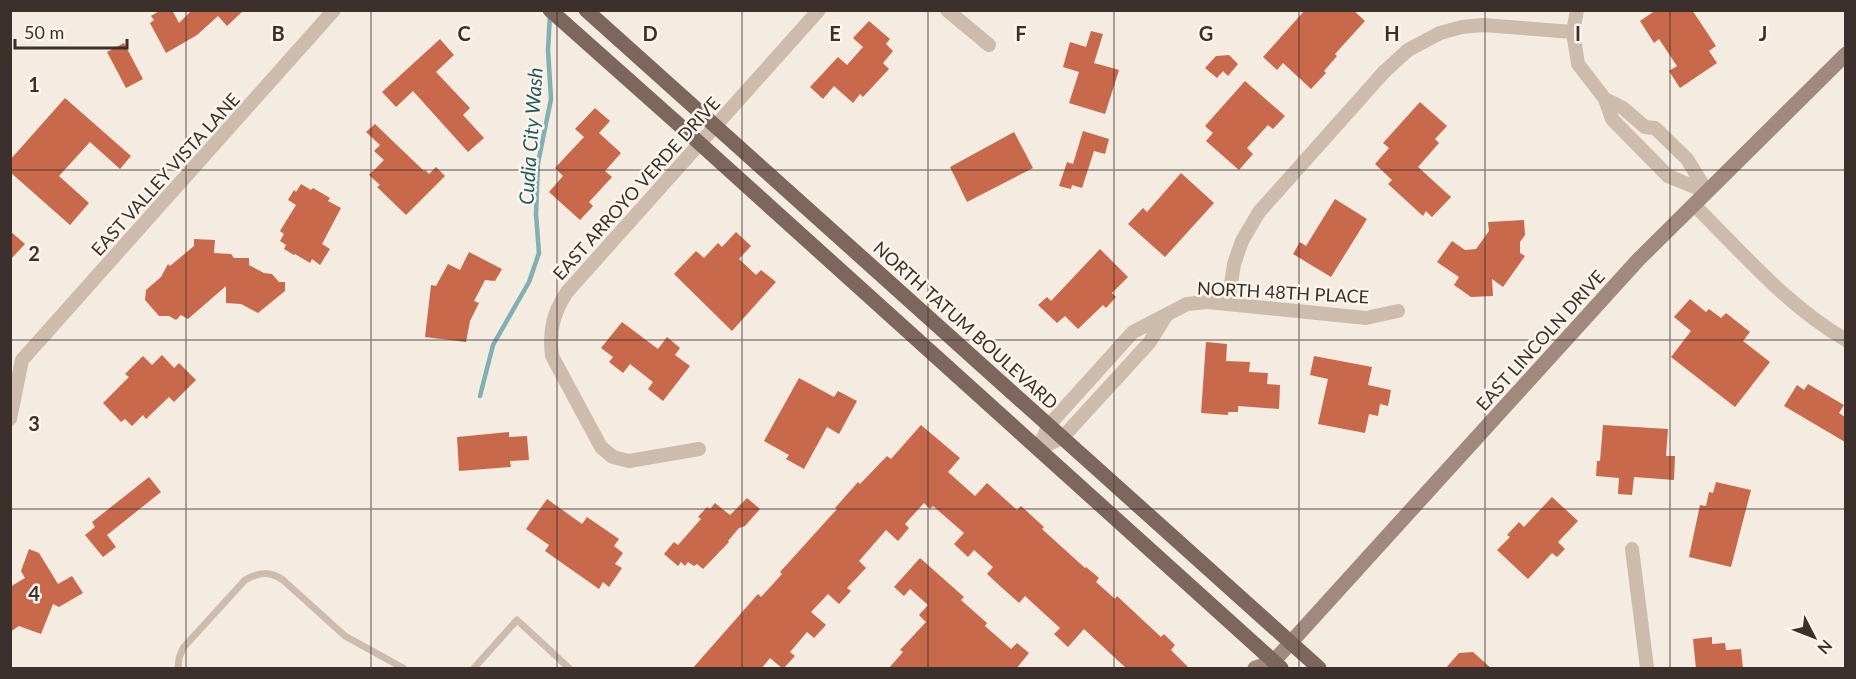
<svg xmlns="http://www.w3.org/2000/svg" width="1856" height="679" font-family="Lato,sans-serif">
	<rect width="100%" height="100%" fill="#f4ebe1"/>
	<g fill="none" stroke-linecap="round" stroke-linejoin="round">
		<path stroke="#7fb0b2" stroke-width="4.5" d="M480 396 493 345 529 282 539 253 536 214 538 163 551 99 548 50 550 14"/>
	</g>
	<path fill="#c8694b" d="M161 10H172L179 23 192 10H244L227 26 218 16 197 35 166 53 150 23 154 20 151 16Z
		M1305 10H1353L1365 21 1335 54 1337 56 1324 71 1326 73 1311 89 1283 63 1277 70 1263 57Z
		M1656 10H1692L1716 46 1709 51 1717 63 1680 88 1669 71 1677 66 1659 39 1654 43 1640 21Z
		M869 21 890 39 886 44 893 51 883 63 889 69 863 97 860 94 853 103 834 86 823 99 810 87 838 57 847 65 863 47 853 38Z
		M1091 31 1103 34 1094 63 1119 70 1105 114 1069 103 1079 72 1063 67 1070 42 1086 47Z
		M440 39 454 55 436 72 470 108 463 115 484 138 468 152 413 91 396 107 382 92Z
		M124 43 143 79 126 88 107 52Z
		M1229 55 1238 64 1228 76 1223 71 1217 78 1205 68 1216 56Z
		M1245 81 1285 116 1273 129 1268 125 1247 148 1253 154 1239 170 1206 141 1213 133 1205 126Z
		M65 98 131 156 120 169 90 142 59 176 89 203 70 225 10 172V160Z
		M1420 102 1447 126 1435 139 1439 143 1418 167 1451 197 1432 217 1426 211 1423 216 1388 184 1392 180 1375 164 1389 148 1383 143Z
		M595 108 610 121 599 133 621 153 605 171 612 177 589 202 593 206 580 220 549 192 563 176 555 168 584 137 575 129Z
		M375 124 424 171 425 170 429 174 436 167 445 176 406 215 377 187 380 185 369 175 384 160 374 151 380 145 366 132Z
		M1083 131 1109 139 1105 154 1094 151 1082 188 1072 185 1071 189 1059 186 1067 162 1073 164Z
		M1014 132 1033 168 967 202 950 167Z
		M1181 173 1214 203 1165 257 1128 224 1143 208 1147 212Z
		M301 184 311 190 313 188 330 198 328 201 341 208 322 244 330 249 320 265 312 259 310 263 295 254 294 255 284 249 286 245 280 241 284 234 280 231 296 205 288 200 294 190 296 192Z
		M1335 199 1367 219 1331 277 1293 254 1300 242 1306 246Z
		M1524 220 1525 235 1520 242V253L1525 256 1503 287 1492 279 1493 296 1471 297 1454 285 1459 277 1437 262 1452 241 1465 250 1476 249 1489 231 1488 222Z
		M10 231 25 244 10 260Z
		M736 232 751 246 739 259 756 275 761 270 776 282 732 331 674 274 696 251 704 258 718 243 722 247Z
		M194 239 215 240 214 253 231 254 234 258H249V265L264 273 272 274 279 282H285V291L258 313 241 304 226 303V286L188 319 181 315 176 320 169 316H159L145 300 146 290 161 277 168 264 170 266 194 246Z
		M1100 249 1128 277 1112 293 1116 297 1106 308 1103 305 1078 329 1065 316 1057 323 1038 305 1047 297 1051 301Z
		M469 252 502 269 495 281 485 280 474 301 479 303 470 321 466 342 425 337 431 285 436 286 448 264 460 270Z
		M1690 299 1706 312 1709 309 1721 318 1726 313 1750 332 1743 341 1770 362 1735 407 1671 357 1691 331 1674 317Z
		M622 322 658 349 667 337 680 348 675 355 690 366 663 401 648 389 653 382 630 364 623 373 609 362 613 357 601 348Z
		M1206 342 1227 344 1226 361 1250 362 1249 372 1268 373 1267 384 1280 385 1279 409 1238 406V412H1228V415L1201 413Z
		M162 355 174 368 179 363 196 380 174 402 169 397 146 419 143 415 132 426 125 419 121 422 103 403 129 377 125 374 143 356 152 365Z
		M1314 356 1372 367 1368 385 1391 390 1388 406 1380 404 1378 416 1369 414 1365 433 1318 424 1328 379 1310 375Z
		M799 378 834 397 838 391 857 401 839 434 827 427 804 469 786 459 789 455 764 441Z
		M1808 384 1844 405 1839 413 1845 417V442L1784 406 1797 385 1804 390Z
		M921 425 960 458 948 472 975 496 987 483 1017 510 1021 506 1044 527 1042 529 1085 568 1086 567 1099 578 1096 582 1115 599 1117 596 1161 637 1164 634 1175 645 1171 650 1190 669H1127L1084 629 1068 647 1054 634 1060 628 1025 596 1019 603 1000 586 987 574 993 567 974 550 968 557 954 544 964 533 933 506 930 509 924 503 905 524 909 528 898 541 886 530 859 561 866 568 847 588 851 591 839 604 828 594 811 612 826 625 814 638 807 632 790 652 795 656 783 669 770 658 761 669H692L758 594 761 597 782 574 780 572 837 509 835 508 858 482 860 484 887 456 891 459Z
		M1603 425 1668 429 1666 456H1675L1674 480 1634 477 1632 495 1618 494 1619 478 1596 476 1597 461H1600Z
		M509 432V437L527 436 529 460 510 461 511 467 459 471 457 437Z
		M149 477 161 492 107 535 116 547 103 557 85 535 95 527 92 522Z
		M1716 482 1751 490 1731 567 1689 557 1700 505 1706 506 1709 492 1713 493Z
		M1552 497 1578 521 1558 542 1565 549 1557 557 1552 553 1528 579 1497 550 1510 537 1507 535 1519 522 1524 527Z
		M747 498 760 509 745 526 739 528 728 541 729 542 703 569 697 564 694 566 688 562 685 566 681 562 678 566 664 554 674 542 678 545 701 519 698 517 707 507 710 509 715 503 730 515Z
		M547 499 582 524 587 517 619 539 614 546 623 553 615 564 622 568 609 587 603 582 599 589 545 551 549 545 526 529Z
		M29 549 39 553 58 584 72 576 83 593 59 607 53 604 41 634 19 626 10 632V587L25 578 21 571Z
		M920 558 964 597 961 600 987 623 985 626 1011 649 1017 643 1029 653 1016 669H888L903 652 900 650 926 622 919 615 928 605 910 589 904 596 894 587Z
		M1712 637V644L1725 643 1726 650 1741 649 1743 669H1696L1693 639Z
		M1473 652 1492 669H1445L1459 653Z"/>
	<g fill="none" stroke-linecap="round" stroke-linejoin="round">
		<path stroke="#cdbbac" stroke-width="7" d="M178 668 179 658 183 648 245 580C259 572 270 571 283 580L345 636 403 668
			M474 668 517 620 569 668"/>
		<path stroke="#cdbbac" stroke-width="14" d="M947 10 989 45
			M1577 10 1573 32 1578 64 1605 99 1612 119 1668 176 1707 192
			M1605 99 1623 108 1645 127 1655 128 1687 159 1707 192
			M1694 205C1742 252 1786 305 1846 340
			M1228 304 1234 264 1242 241 1259 212 1384 72 1408 50 1440 33 1462 27 1483 25 1573 32
			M10 419 22 360 334 10
			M699 449 629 461 613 457 601 447 552 356C549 331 553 313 567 292L819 10
			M1038 449 1049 425 1133 332 1187 304 1207 302 1366 318 1398 311
			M1038 449 1062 438 1149 343 1166 316
			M1632 549 1647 668"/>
		<path stroke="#a18a7d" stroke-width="15" d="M1255 668 1273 662 1638 260 1846 54"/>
		<path stroke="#7d675c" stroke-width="15" d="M550 10 686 131 1281 668
			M586 10 1319 668"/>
	</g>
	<path fill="none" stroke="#3b302b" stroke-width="1.5" stroke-opacity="0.55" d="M186 10V668M371 10V668M557 10V668M742 10V668M928 10V668M1114 10V668M1299 10V668M1485 10V668M1670 10V668M10 170H1846M10 340H1846M10 509H1846"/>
	<g text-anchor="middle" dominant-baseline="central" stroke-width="5" stroke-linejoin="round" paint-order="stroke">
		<g font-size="18" fill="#3b302b" stroke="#fbf5ee">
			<text transform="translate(165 174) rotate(-48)">EAST VALLEY VISTA LANE</text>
			<text transform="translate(636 188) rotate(-48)">EAST ARROYO VERDE DRIVE</text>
			<text transform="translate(1283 292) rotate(3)">NORTH 48TH PLACE</text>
			<text transform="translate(966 325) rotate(42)">NORTH TATUM BOULEVARD</text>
			<text transform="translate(1540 340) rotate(-48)">EAST LINCOLN DRIVE</text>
		</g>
		<g font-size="20" font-style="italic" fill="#1f5a5e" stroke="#fbf5ee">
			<text transform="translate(530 136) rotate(-86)">Cudia City Wash</text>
		</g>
	</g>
	<g font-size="20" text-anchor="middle" font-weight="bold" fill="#3b302b" stroke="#fbf5ee" stroke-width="5" stroke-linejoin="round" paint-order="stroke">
		<text x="278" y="41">B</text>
		<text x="464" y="41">C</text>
		<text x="650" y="41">D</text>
		<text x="835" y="41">E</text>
		<text x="1021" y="41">F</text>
		<text x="1206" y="41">G</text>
		<text x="1392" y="41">H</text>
		<text x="1578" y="41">I</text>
		<text x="1763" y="41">J</text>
		<text x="34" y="92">1</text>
		<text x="34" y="261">2</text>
		<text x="34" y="431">3</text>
		<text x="34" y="601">4</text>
	</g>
	<rect width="1856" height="679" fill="none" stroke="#3b302b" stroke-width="24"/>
	<g transform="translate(1814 637) rotate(132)" stroke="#fbf5ee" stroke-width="4.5" paint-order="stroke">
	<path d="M0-4.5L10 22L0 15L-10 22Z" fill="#3b302b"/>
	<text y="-9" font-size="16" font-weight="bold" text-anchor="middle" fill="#3b302b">N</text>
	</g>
	<path d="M15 39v9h112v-9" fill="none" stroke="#3b302b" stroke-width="3"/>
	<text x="24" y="39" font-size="18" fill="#3b302b" stroke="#fbf5ee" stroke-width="4.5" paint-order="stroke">50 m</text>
</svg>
